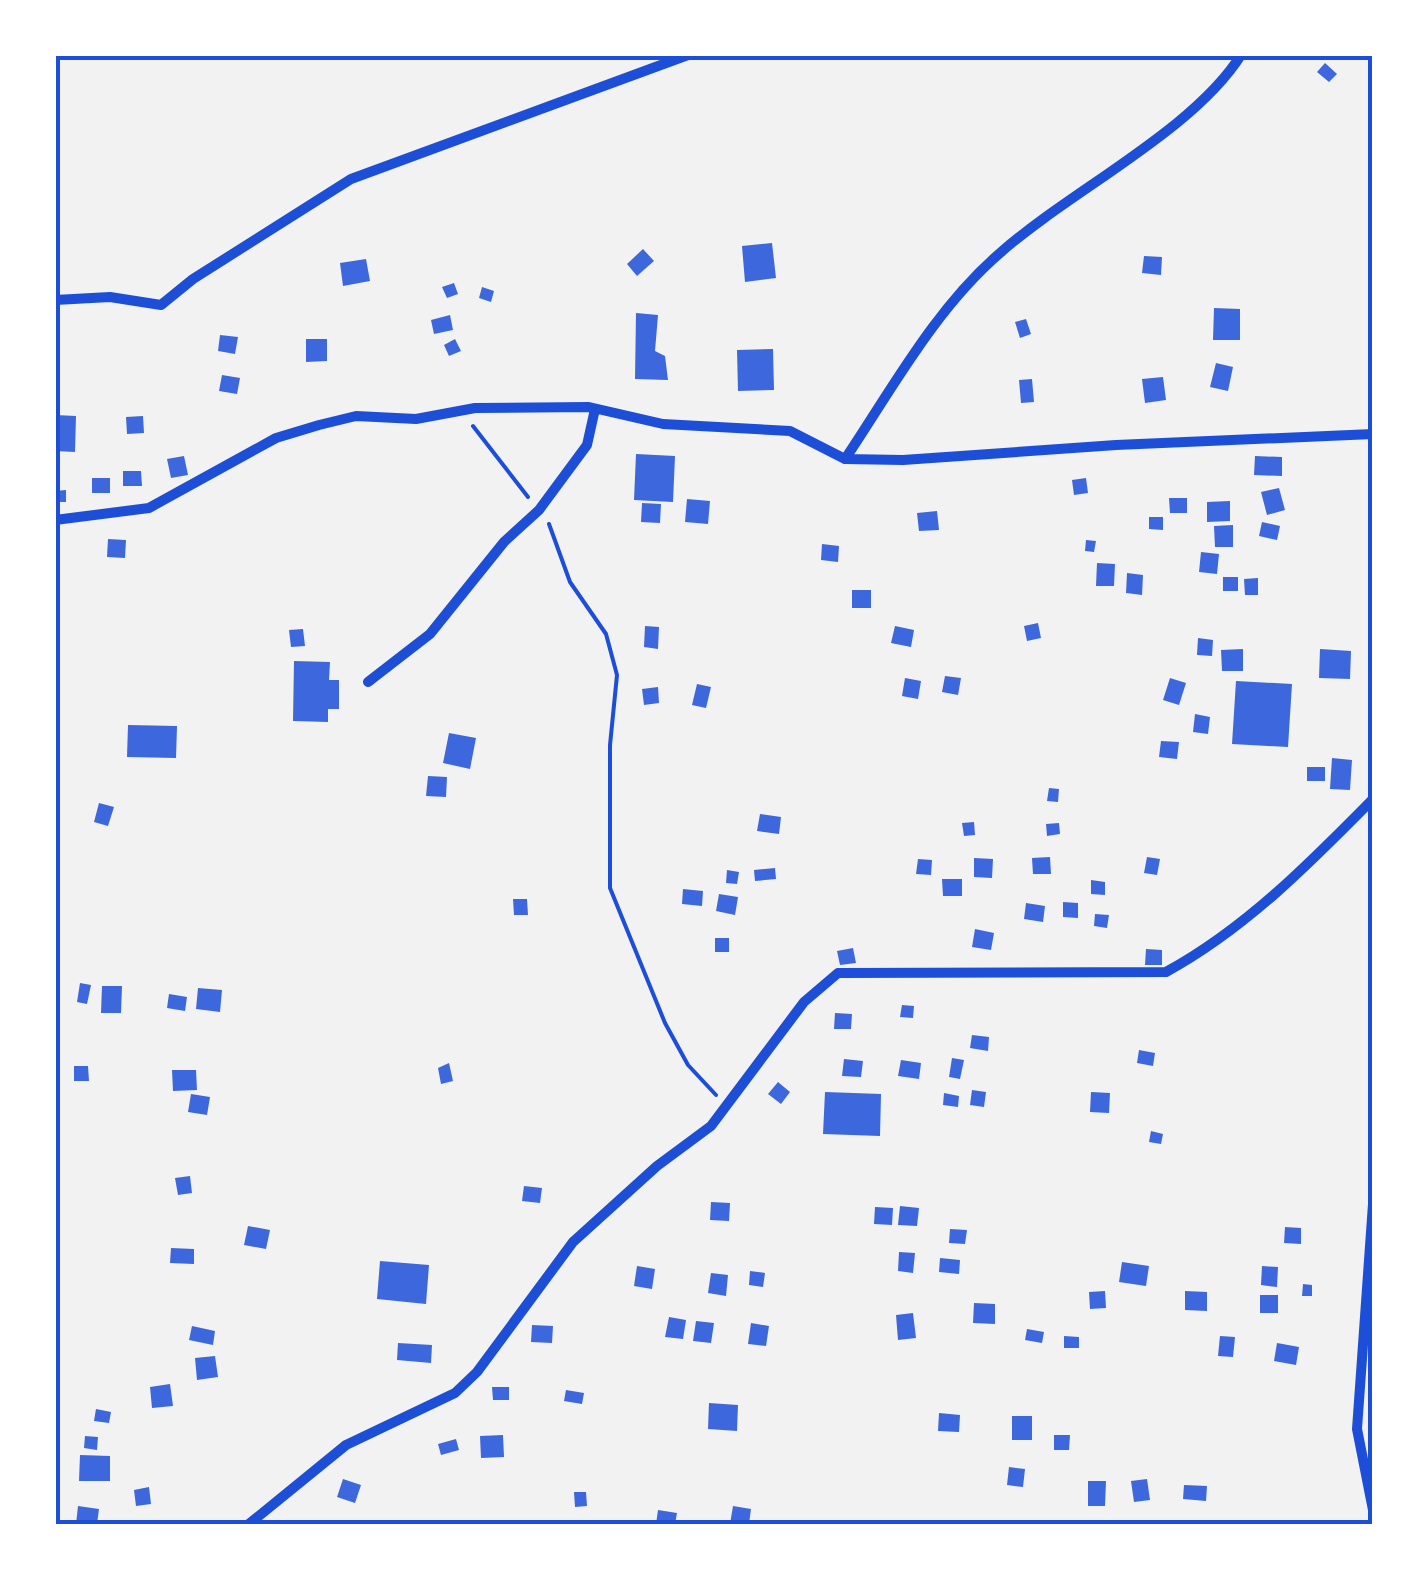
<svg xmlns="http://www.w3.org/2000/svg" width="1428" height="1579" font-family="Commissioner,sans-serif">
	<rect width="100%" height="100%" fill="#f2f2f2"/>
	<path fill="#3d67dc" d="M1325 63 1337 74 1329 82 1317 72Z
		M772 243 776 278 745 282 742 246Z
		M643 249 654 261 637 276 627 264Z
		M1144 256 1162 257 1161 275 1142 273Z
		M366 259 370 281 343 286 340 263Z
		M454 283 458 294 447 298 442 287Z
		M482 287 494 291 491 302 479 298Z
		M1214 308 1240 309V340H1213Z
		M636 313 658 315 655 351 665 356 668 380 635 379Z
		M450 315 453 330 434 334 431 320Z
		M1026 319 1031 334 1020 338 1015 322Z
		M220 335 238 337 235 354 218 351Z
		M306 339H327V361L306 362Z
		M455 339 461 351 449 356 444 345Z
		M773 349 774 390 738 391 737 350Z
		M1216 363 1233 367 1228 391 1210 387Z
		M222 375 240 378 237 394 219 391Z
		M1163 377 1166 400 1145 403 1142 379Z
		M1032 379 1034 402 1021 403 1019 380Z
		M55 415 76 416 75 452 55 451Z
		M143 416 144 433 127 434 126 417Z
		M636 454 675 456 673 502 634 500Z
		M184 456 188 475 171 478 167 459Z
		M1255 456 1282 457V476L1254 475Z
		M123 471H141L142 486H123Z
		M92 478H110V493H92Z
		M1086 478 1088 493 1074 495 1072 480Z
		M1279 488 1285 510 1267 515 1261 492Z
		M66 490V502H55V491Z
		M1169 498H1187V513H1170Z
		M687 499 710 501 708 524 685 522Z
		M1230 501V521L1207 522V502Z
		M642 503 661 504 660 523 641 522Z
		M937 511 939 530 919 531 917 513Z
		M1149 517H1163V530L1149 529Z
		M1262 522 1280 526 1277 540 1259 536Z
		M1233 525V547H1215L1214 526Z
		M108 539 126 540 125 558 107 557Z
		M1086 540 1096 541 1094 552 1085 551Z
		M822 544 839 546 838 562 821 560Z
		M1201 552 1219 554 1217 574 1199 572Z
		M1097 563 1115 564 1114 586H1096Z
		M1127 573 1143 575 1142 595 1126 593Z
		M1223 577H1238V591H1223Z
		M1258 578V595H1245L1244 579Z
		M852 590H871V608H852Z
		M1038 623 1041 638 1027 641 1024 626Z
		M645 626 659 627 658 649 644 647Z
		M895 626 914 630 911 647 891 643Z
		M303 629 305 646 291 647 289 630Z
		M1198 638 1213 640 1212 656 1197 655Z
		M1243 649V671H1222L1221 650Z
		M1320 649 1351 651 1350 679 1319 678Z
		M294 661 330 662 329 680H339V709H328V722L293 721Z
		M945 676 961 678 958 695 942 692Z
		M905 678 921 681 918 699 902 696Z
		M1170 678 1186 683 1179 705 1163 700Z
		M1236 681 1292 684 1288 747 1232 744Z
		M697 684 711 687 706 708 692 705Z
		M658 687 659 703 644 705 642 689Z
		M1195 714 1210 717 1208 734 1193 732Z
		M128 725 177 726 176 758 127 757Z
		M449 733 476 738 470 769 443 763Z
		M1161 741 1179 742 1177 759 1159 757Z
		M1332 758 1352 760 1350 790 1330 789Z
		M1307 767H1325V781H1307Z
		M428 776 447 777 446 797 426 796Z
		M1049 788 1059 789 1058 802 1047 801Z
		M99 803 114 807 108 826 94 822Z
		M760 814 781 817 779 834 757 831Z
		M974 822 975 835 964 836 962 823Z
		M1059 823 1060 834 1047 836 1046 824Z
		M1050 857 1051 874H1033L1032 858Z
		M1147 857 1160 859 1157 875 1144 873Z
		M974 858 993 859 992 878 974 877Z
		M918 859 932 860 931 875 916 874Z
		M775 868 776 879 755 881 754 870Z
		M727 870 739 872 737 884 726 883Z
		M942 879H962V896H943Z
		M1091 880 1105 882V895L1091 894Z
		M683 889 703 891 702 906 682 904Z
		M719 894 738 897 735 915 716 911Z
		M513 899H527L528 915H514Z
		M1063 902 1078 903V918L1063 917Z
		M1026 903 1045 906 1043 922 1024 919Z
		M1095 914 1109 915 1107 928 1094 926Z
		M975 929 994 933 991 950 972 947Z
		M715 938H729V952H715Z
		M853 948 856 963 840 965 837 951Z
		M1146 949 1162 950V965H1145Z
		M80 983 91 985 87 1004 77 1002Z
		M102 986H122L121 1013H101Z
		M198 988 222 990 220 1012 196 1009Z
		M169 994 187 997 185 1011 167 1008Z
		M902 1005 914 1006 913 1018 900 1017Z
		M835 1013 852 1014 851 1029H834Z
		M972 1035 989 1037 988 1051 970 1048Z
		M1139 1050 1155 1053 1153 1066 1137 1063Z
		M952 1058 964 1060 960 1079 949 1077Z
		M844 1059 863 1061 861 1077 842 1076Z
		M901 1060 921 1063 919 1079 898 1076Z
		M449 1063 453 1081 441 1084 438 1068Z
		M74 1066H88L89 1081H74Z
		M172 1070H196L197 1090 173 1091Z
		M778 1082 790 1092 781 1104 768 1094Z
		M972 1090 986 1092 984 1107 970 1105Z
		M825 1092 881 1094 880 1136 823 1134Z
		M1091 1092 1110 1093 1109 1113 1090 1112Z
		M944 1093 959 1096 958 1107 943 1105Z
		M191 1094 210 1097 207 1115 188 1112Z
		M1151 1131 1163 1134 1161 1144 1149 1142Z
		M190 1176 192 1193 178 1195 175 1178Z
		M524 1186 542 1188 540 1203 522 1201Z
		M711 1202 730 1203 729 1221 710 1220Z
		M900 1206 919 1208 917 1226 898 1225Z
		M875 1207 893 1208 892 1225 874 1224Z
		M248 1226 270 1230 266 1249 244 1245Z
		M1285 1227 1301 1228V1244L1284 1243Z
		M950 1229 967 1230 965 1244 949 1243Z
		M171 1248 194 1249V1264L170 1263Z
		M899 1252 915 1253 913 1273 898 1271Z
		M940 1258 960 1260 959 1274 939 1272Z
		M380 1261 429 1265 426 1304 377 1299Z
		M1122 1262 1149 1266 1146 1286 1119 1282Z
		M637 1266 655 1269 652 1289 634 1286Z
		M1262 1266 1278 1267 1277 1287 1261 1285Z
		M750 1271 765 1273 763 1287 749 1285Z
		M711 1273 728 1275 726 1296 708 1293Z
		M1303 1284 1312 1285V1296H1302Z
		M1105 1291 1106 1308 1090 1309 1089 1292Z
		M1185 1291 1207 1292V1311L1185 1310Z
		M1260 1295H1278V1313H1260Z
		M974 1303 995 1304V1324L973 1323Z
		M913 1313 916 1338 898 1340 896 1315Z
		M669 1317 686 1320 683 1339 665 1337Z
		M696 1321 714 1323 711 1343 693 1341Z
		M751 1323 769 1326 766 1346 748 1344Z
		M532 1325 553 1326 552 1343 531 1342Z
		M192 1326 215 1331 213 1345 189 1340Z
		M1027 1329 1044 1332 1042 1343 1025 1340Z
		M1064 1336 1079 1337V1348H1064Z
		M1220 1336 1235 1337 1233 1357 1218 1356Z
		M398 1343 432 1345 431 1363 397 1360Z
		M1277 1343 1299 1347 1296 1365 1274 1361Z
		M215 1356 218 1377 197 1380 195 1358Z
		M170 1384 173 1406 152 1408 150 1387Z
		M492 1387H509V1400H493Z
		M566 1390 584 1393 582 1404 564 1401Z
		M709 1403 738 1405 737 1431 708 1429Z
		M96 1409 111 1412 109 1423 94 1421Z
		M939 1413 960 1415 959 1432 938 1431Z
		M1012 1416H1032V1440H1012Z
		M503 1435 504 1457 481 1458 480 1436Z
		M1054 1435H1070L1069 1450H1054Z
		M85 1436 98 1437 97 1450 84 1448Z
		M456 1439 459 1450 441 1455 438 1444Z
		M80 1455 110 1456V1481H79Z
		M1009 1467 1025 1469 1023 1487 1007 1485Z
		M343 1479 361 1485 355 1503 337 1497Z
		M1147 1479 1150 1500 1134 1502 1131 1481Z
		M1088 1481H1106L1105 1506H1088Z
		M1184 1485 1207 1486 1206 1501 1183 1499Z
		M149 1487 151 1504 136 1506 134 1490Z
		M574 1492H586L587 1506 575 1507Z
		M78 1506 99 1509 97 1524H76Z
		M733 1506 751 1509 749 1524H730Z
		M658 1510 677 1513 675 1524H656Z"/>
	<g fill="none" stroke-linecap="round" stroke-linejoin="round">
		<path stroke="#1d4ed8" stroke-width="4" d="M473 426 528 497
			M549 524 570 582 606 634 617 675 610 745V888L665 1023 688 1065 716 1095"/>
		<path stroke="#1d4ed8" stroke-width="10" d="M55 300 110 297 161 305 193 279 351 179 688 55
			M845 459C892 389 935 309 1000 253 1070 191 1193 131 1241 55
			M55 520 149 508 276 438 319 425 356 416 416 419 475 408 589 407 663 424 790 431 845 459 903 460 1116 445 1373 434
			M368 682 430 634 504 542 539 510 587 445 595 409
			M1373 804V760
			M1373 1204 1357 1429 1373 1510
			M249 1524 346 1445 455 1393 477 1372 573 1242 657 1166 711 1126 804 1002 838 973 1166 972C1245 929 1310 863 1373 799"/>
	</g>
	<rect width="1428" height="1579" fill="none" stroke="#ffffff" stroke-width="115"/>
	<rect x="58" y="58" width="1312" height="1464" fill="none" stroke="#1d4ed8" stroke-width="4"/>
</svg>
